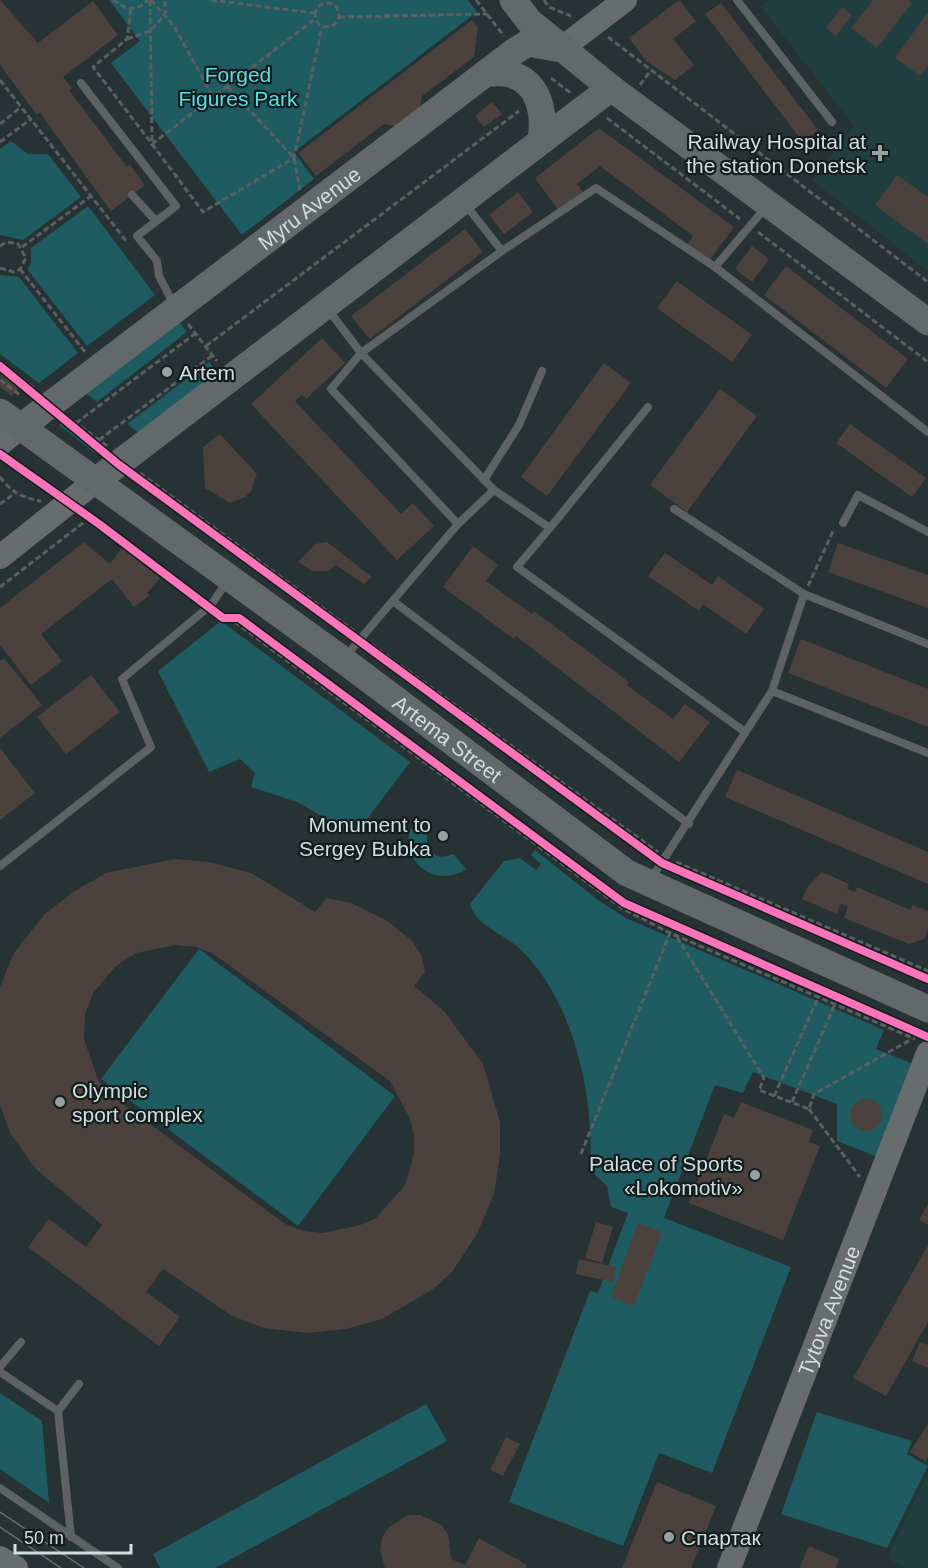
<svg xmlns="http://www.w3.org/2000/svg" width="928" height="1568" font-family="Arial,sans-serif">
	<rect width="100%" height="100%" fill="#263233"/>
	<path fill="#203e40" d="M769 0H928V271L812 180 854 126 761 7Z
		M928 1474V1568H905L887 1558Z"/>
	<path fill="#1e5c61" d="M109 0H468L477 12 294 152 314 179 242 235 111 63 140 41Z
		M11 141 28 154H48L81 197 23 240 0 235V149Z
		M88 206 155 295 87 346 27 269 31 263V248Z
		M0 275 19 277 78 353 39 383 0 354Z
		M178 320 187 332 97 402 82 390Z
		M209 362 218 373 139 433 127 424Z
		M64 418 101 447 96 454 59 425Z
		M221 621 410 762 355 835 297 802 251 787 255 773 240 759 209 772 158 671Z
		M410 829 427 835V848C435 857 442 859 453 854L466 869C437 889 400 863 410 829Z
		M535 850 598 900 626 918 884 1030 876 1049 911 1063 878 1157 837 1141V1104L753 1072 743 1093 715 1085 664 1218 791 1267 712 1473 659 1453 623 1546 509 1502 590 1291 598 1293 628 1213 611 1207 607 1186 590 1170C595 1098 574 1000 520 949 504 934 475 925 470 904L504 861 520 858 536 870 541 864 531 855Z
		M199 949 395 1096 298 1226 101 1079Z
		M0 1393 42 1421 49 1503 0 1469Z
		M426 1404 447 1441 215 1568H160L153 1554Z
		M817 1412 912 1441 907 1454 928 1466 887 1548 781 1514Z"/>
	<path fill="#4b423e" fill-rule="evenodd" d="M0 0 38 43 93 1 118 35 63 77 72 88 69 90 127 167 130 165 145 185 111 211 40 113 37 115 0 65Z
		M679 0 696 21 673 39 694 65 675 80 646 61 629 38Z
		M873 0H908L912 3 877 48 851 28Z
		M721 3 818 130 803 142 705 14Z
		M842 7 852 15 836 36 826 28Z
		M928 12V66L920 76 895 58Z
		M472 20 478 27 474 57 422 96 419 116 404 128 384 124 316 176 298 153Z
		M492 102 502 114 484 127 475 116Z
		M599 128 734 227 709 261 687 245 693 236 600 166 577 184 583 192 559 211 535 178Z
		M897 175 928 197V244L875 205Z
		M518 192 533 212 504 234 489 215Z
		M465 229 483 252 370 339 351 316Z
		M752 246 769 259 752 282 735 269Z
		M786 266 908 359 886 388 764 295Z
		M677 281 752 335 732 362 657 308Z
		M322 338 345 363 306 399 302 395 295 401 401 514 413 503 434 526 397 560 251 404Z
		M604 363 631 383 547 496 521 477Z
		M1 369 21 384 12 396 0 387Z
		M720 389 757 416 687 512 650 485Z
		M850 424 926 478 912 497 836 443Z
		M220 434 257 474 251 491 245 497 230 503 205 488 203 447Z
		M84 542 110 564 122 548 160 578 147 593 150 595 134 607 112 579 41 634 62 661 31 685 0 645V608Z
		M327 542 372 577 364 584 336 565 328 571H312L298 562 315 544Z
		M838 543 928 575V608L828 572Z
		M473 546 498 565 486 581 532 614 534 611 629 682 627 685 673 719 685 704 710 722 679 762 516 636 514 639 443 587Z
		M665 553 712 585 718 576 764 609 746 634 703 604 699 611 648 576Z
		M801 639 928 689V727L788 673Z
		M4 658 42 705 0 738V661Z
		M91 675 120 712 66 754 37 717Z
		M0 748 35 793 0 820Z
		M737 770 928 852V884L725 797Z
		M175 859 209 862 251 873 315 912 327 898 351 903 386 920 411 940 422 956 425 972 414 986 445 1012 483 1064 500 1122V1155L494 1194 477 1234 452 1272 432 1290 382 1319 346 1329 307 1333 264 1328 232 1316 163 1269 146 1292 180 1317 159 1346 28 1247 49 1219 86 1247 102 1225 35 1168 10 1133 0 1105V987L14 953 44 915 73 892 106 873ZM176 945 196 947 212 953 390 1081 409 1117 414 1134V1154L405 1185 376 1218 360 1225 323 1233 303 1231 285 1224 115 1098 98 1080 84 1039 85 1014 93 993 116 966 136 953Z
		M822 872 849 884 847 889 855 892 857 887 910 910 913 905 928 911V930L924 939 909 944 844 918 848 907 841 904 837 914 802 899 809 885Z
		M850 1115a16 16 0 1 1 32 0a16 16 0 1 1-32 0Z
		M741 1102 813 1130 809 1142 820 1146 783 1240 689 1203 724 1114 734 1118Z
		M928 1204V1225L919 1220Z
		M596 1222 613 1227 602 1263 585 1258Z
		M638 1223 662 1232 634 1306 611 1297Z
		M928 1245V1322L886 1396 853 1378Z
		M579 1259 616 1267 613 1282 576 1274Z
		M920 1342 928 1345V1368L912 1361Z
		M928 1424V1457L926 1462 910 1452Z
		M506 1437 520 1444 503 1476 490 1470Z
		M657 1482 716 1506 691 1568H622Z
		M408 1515H420L442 1525 448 1535 451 1559 465 1565 479 1538 527 1565 526 1568H385L380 1550 382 1538 388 1528Z
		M809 1546 839 1559 836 1568H799Z"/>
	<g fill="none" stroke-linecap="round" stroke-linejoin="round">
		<path stroke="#5a6061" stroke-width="3" stroke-dasharray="6 3" stroke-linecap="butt" d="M113 0 128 9 141 6 148 0
			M150 0 152 144 203 212 294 158 322 27
			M151 0 174 26 213 97
			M211 0 314 13
			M476 0 504 36
			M544 0 549 7 571 16
			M315 15a12 12 0 1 1 24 0a12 12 0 1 1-24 0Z
			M131 9 127 39 93 67 152 144 315 19
			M339 17 487 14
			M608 37 928 282
			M127 39 150 31 165 15V0
			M551 78 572 94
			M0 80 127 242
			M640 85 651 70
			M227 86 294 158 300 190
			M607 118 740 219
			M0 124 21 107
			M0 142 31 119
			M758 232 928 362
			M0 246 7 242 18 244 26 258 20 269 14 272 0 268
			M22 247 91 196
			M20 269 85 352
			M188 324 217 361
			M206 346 519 111
			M0 363 37 390
			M0 380 20 395
			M66 416 107 446
			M76 423 196 333
			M99 440 213 355
			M11 461 55 490
			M140 473 354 631
			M0 477C11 492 23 498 41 501
			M0 504 15 493
			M88 512 203 598
			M808 586 834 529
			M0 587 92 516
			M220 611 623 909 670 933 915 1039
			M371 644 658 852
			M676 862 928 971
			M677 937 764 1078 759 1090 809 1109 814 1094 912 1039
			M907 1036 912 1024
			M774 1096 819 996
			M792 1102 835 1004
			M809 1109 860 1177
			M581 1154 670 933"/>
		<path stroke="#5d6262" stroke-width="8" d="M737 0 832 122
			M81 83 176 206 137 236 157 261 159 276 174 305
			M132 195 156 221
			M465 204 502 251
			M715 267 766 207
			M327 308 361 353 494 490
			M484 480 519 425 542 371
			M674 509 804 594
			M843 523 858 495 928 532
			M458 524 331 389 361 353 502 251 596 188 715 267 928 432
			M550 528 517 567 745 732
			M393 601 689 824
			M345 657 458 524 494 490 550 528 648 407
			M772 691 928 753
			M0 866 151 747 122 679 211 605 228 580
			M651 879 772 691 804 594 928 644
			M0 1367 21 1342
			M0 1372 58 1411 71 1537
			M58 1411 79 1384
			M0 1488 118 1568"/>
		<g stroke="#676c6c" stroke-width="24">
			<path d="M561 49 625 0"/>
			<path d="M0 444 21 427"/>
			<path d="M0 557 97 480"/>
			<path d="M0 1558 16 1568"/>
			<path id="s1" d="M729 1568 928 1053"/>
		</g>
		<g stroke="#62696a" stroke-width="27">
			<path d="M513 0 529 21 611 88 928 322"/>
			<path d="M486 73C493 73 502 72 510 74 540 82 545 114 541 140"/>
			<path id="s2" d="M0 412 343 660 627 873 928 1009"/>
			<path id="s3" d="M21 427 515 51 528 43 561 49"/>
			<path d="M97 480 611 88"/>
		</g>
		<path stroke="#686e6e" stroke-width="1.5" d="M0 1512 84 1568
			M0 1527 61 1568"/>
		<defs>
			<path id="cycleway" d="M0 366 118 464 662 863 928 979
				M0 454 99 524 223 618H239L624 903 928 1037"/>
		</defs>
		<use href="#cycleway" stroke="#131d1d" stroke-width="11"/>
		<use href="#cycleway" stroke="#fb73b8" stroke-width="8"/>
	</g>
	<g fill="#95a2a3" stroke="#131d1d" stroke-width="2">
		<path d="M877 144h6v6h6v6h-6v6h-6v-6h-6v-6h6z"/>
		<circle cx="167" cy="372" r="6"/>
		<circle cx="443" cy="836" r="6"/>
		<circle cx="60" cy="1102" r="6"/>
		<circle cx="755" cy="1175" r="6"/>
		<circle cx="669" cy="1537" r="6"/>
	</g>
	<g text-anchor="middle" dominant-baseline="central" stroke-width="4.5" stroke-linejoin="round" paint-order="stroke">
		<g font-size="21" fill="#59dde6" stroke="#131d1d">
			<text x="238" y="74">Forged<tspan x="238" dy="24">Figures Park</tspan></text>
		</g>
		<g font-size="21" fill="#d1dedf" stroke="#131d1d" text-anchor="end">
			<text x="866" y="141">Railway Hospital at<tspan x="866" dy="24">the station Donetsk</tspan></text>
			<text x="179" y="372" text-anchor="start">Artem</text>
			<text x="431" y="824">Monument to<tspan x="431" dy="24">Sergey Bubka</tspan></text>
			<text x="72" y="1090" text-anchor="start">Olympic<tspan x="72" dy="24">sport complex</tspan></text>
			<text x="743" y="1163">Palace of Sports<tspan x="743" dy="24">«Lokomotiv»</tspan></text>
			<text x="681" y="1537" text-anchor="start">Спартак</text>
		</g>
		<g font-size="21" fill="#d1dedf" stroke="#131d1d">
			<text stroke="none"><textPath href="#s3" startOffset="362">Myru Avenue</textPath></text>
			<text stroke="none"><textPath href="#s2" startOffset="554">Artema Street</textPath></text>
			<text stroke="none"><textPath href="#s1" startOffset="276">Tytova Avenue</textPath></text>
		</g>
	</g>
	<path d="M15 1544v9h116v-9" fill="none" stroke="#d1dedf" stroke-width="3"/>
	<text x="24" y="1544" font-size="18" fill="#d1dedf" stroke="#131d1d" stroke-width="4.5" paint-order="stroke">50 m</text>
</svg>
